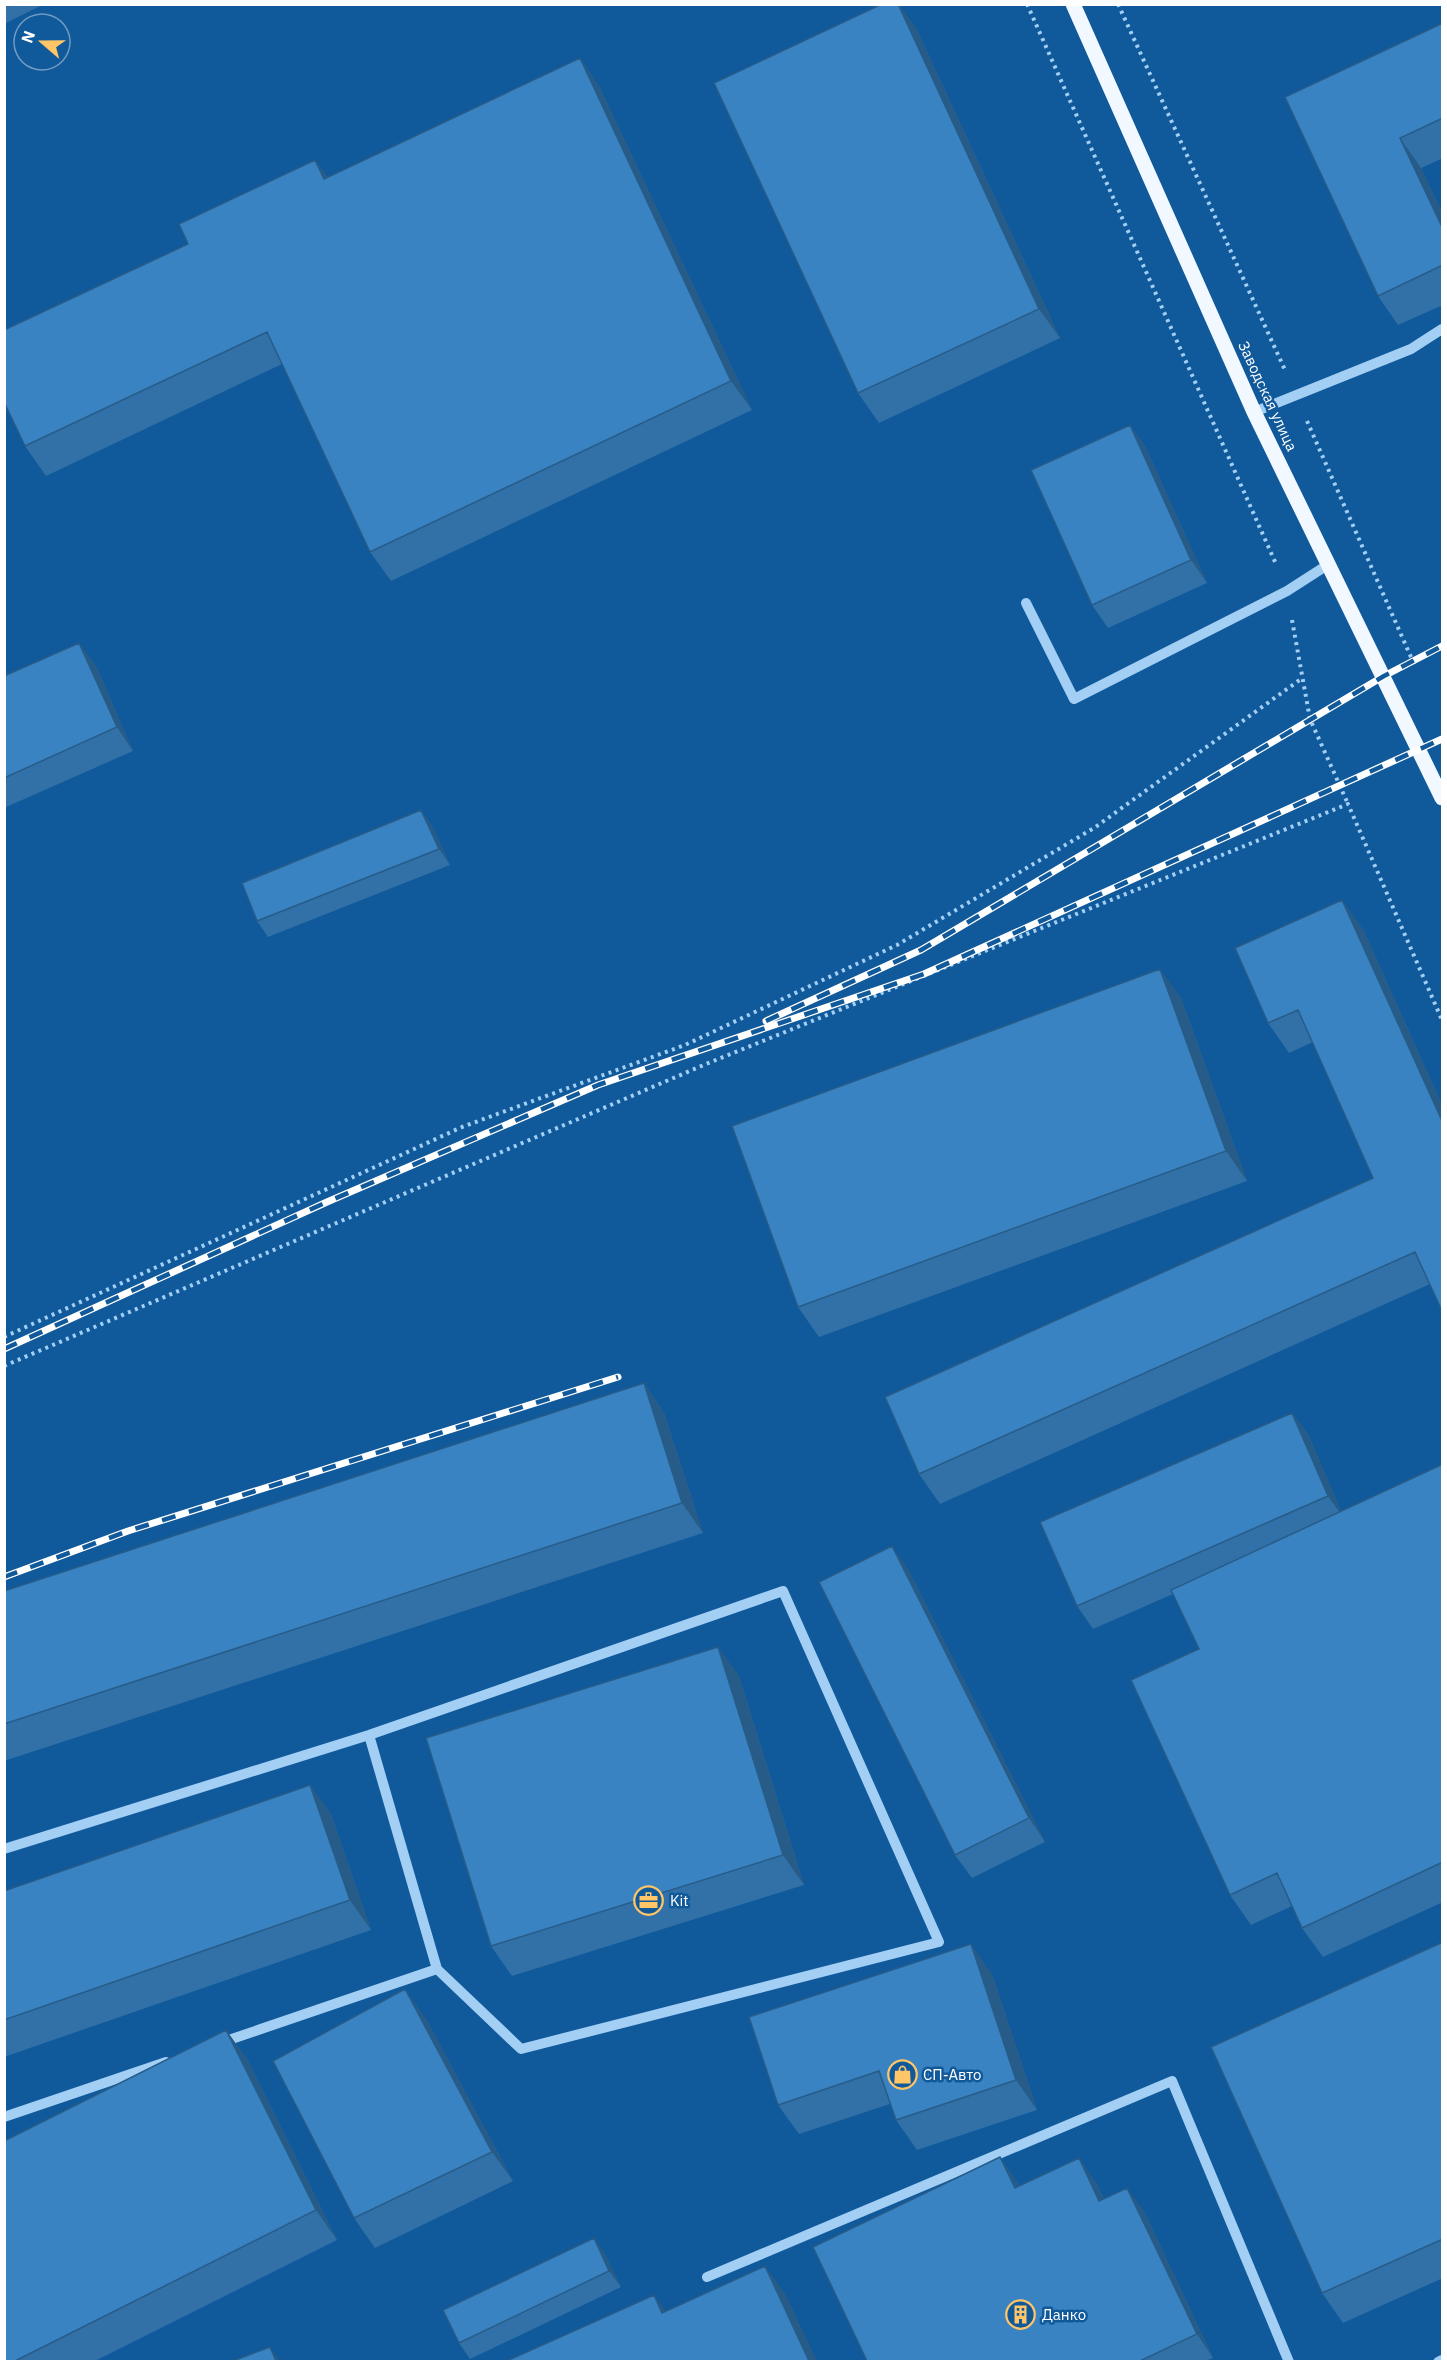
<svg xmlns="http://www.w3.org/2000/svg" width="1447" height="2366" font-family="'IBM Plex Sans',sans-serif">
	<rect width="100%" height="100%" fill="#10599b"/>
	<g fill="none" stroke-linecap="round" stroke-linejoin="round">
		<path stroke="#a3cff5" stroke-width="4" stroke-dasharray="3 4.5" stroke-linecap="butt" d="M1027 4 1276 564
			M1118 4 1285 370
			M1307 421 1414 664
			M1292 620 1310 719 1348 804
			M4 1337 462 1127 685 1045 897 945 1094 828 1301 679
			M4 1366 706 1064 1348 804 1442 1020"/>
		<path stroke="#a3cff5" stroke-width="10" d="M1254 412 1411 349 1442 329
			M1026 603 1074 699 1287 591 1329 564
			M4 1849 369 1735 783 1591 939 1942 521 2049 437 1969
			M220 2043 437 1969 369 1735
			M4 2117 166 2062
			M707 2277 1172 2081 1289 2362
			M1438 2362 1442 2360"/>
		<path stroke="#f1f8ff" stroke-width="15" d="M1073 4 1254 412 1442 798"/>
		<defs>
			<path id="rail" d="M766 1021 921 950 1384 676 1442 646
				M4 1349 327 1202 598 1085 924 974 1442 739
				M4 1577 128 1531 618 1377"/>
		</defs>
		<use href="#rail" stroke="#fff" stroke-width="7"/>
		<use href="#rail" stroke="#10599b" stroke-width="4.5" stroke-dasharray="14" stroke-linecap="butt"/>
	</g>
	<path fill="#3171a7" d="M4 4H44L4 24Z
		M1443 23V158L1421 168 1443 214V305L1398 325 1378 296 1285 97Z
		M916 28 1060 338 879 423 858 393Z
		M580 58 600 88 752 410 391 581 370 552 282 364 46 476 25 446 188 244 315 160 328 178Z
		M1130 425 1146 448 1207 583 1108 628 1092 605Z
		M96 666 133 751 4 808V676Z
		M421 810 432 826 450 865 268 937 257 921Z
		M1363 929 1443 1107V1313L1430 1284 940 1504 919 1474 1373 1178 1313 1042 1289 1053 1268 1023Z
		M1181 998 1247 1181 819 1337 798 1307Z
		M644 1383 664 1413 703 1533 4 1761V1591Z
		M1292 1413 1309 1436 1341 1511 1443 1464V1902L1323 1957 1302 1928 1292 1906 1251 1925 1230 1895 1199 1649 1173 1594 1093 1629 1077 1606Z
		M908 1569 1045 1842 972 1878 955 1855Z
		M739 1676 804 1885 512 1976 491 1946Z
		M331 1814 371 1930 4 2057V1891Z
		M1443 1942V2278L1343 2323 1322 2293Z
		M992 1974 1037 2110 917 2150 896 2120 890 2104 799 2134 778 2105Z
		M426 2019 513 2181 375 2248 354 2218Z
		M226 2030 247 2059 337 2240 95 2361H4Z
		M1000 2157 1016 2181 1019 2186 1095 2181 1104 2199 1144 2211 1213 2358 1205 2361H867Z
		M605 2254 621 2287 470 2359 459 2343Z"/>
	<path fill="#285c88" d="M898 4H899L916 28 1060 338 1039 309Z
		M580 58 600 88 752 410 731 381Z
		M1400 138 1421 168 1443 214V229Z
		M315 160 336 189 324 179Z
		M1130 425 1146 448 1207 583 1191 560Z
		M79 643 96 666 133 751 117 727Z
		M421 810 432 826 450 865 439 849Z
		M1342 900 1363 929 1443 1107V1123Z
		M1160 969 1181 998 1247 1181 1226 1151Z
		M644 1383 664 1413 703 1533 682 1503Z
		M1292 1413 1309 1436 1345 1520 1328 1496Z
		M892 1546 908 1569 1045 1842 1029 1818Z
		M718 1647 739 1676 804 1885 783 1855Z
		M310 1785 331 1814 371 1930 350 1900Z
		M971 1944 992 1974 1037 2110 1016 2080Z
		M405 1989 426 2019 513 2181 492 2152Z
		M226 2030 247 2059 337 2240 316 2210Z
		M1000 2157 1016 2181 1031 2212 1015 2188Z
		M1079 2158 1095 2181 1116 2225 1099 2201Z
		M1127 2188 1144 2211 1213 2358 1197 2334Z
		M594 2238 605 2254 621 2287 609 2271Z
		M765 2266 786 2295 817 2361H809Z
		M654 2295 675 2324 662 2313Z
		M270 2347 280 2361H276Z"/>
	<path fill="#3983c2" stroke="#285c88" stroke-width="1.5" d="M882 4H898L1039 309 858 393 714 83Z
		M1443 23V118L1400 138 1443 229V265L1378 296 1285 97Z
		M580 58 731 381 370 552 267 332 25 446 4 402V330L188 244 179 224 315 160 324 179Z
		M1130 425 1191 560 1092 605 1031 470Z
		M79 643 117 727 4 778V676Z
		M421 810 439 849 257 921 242 883Z
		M1342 900 1443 1123V1313L1415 1252 919 1474 885 1397 1373 1178 1298 1010 1268 1023 1235 948Z
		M1160 969 1226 1151 798 1307 732 1126Z
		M644 1383 682 1503 4 1724V1591Z
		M1292 1413 1328 1496 1077 1606 1040 1522Z
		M1443 1464V1862L1302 1928 1277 1873 1230 1895 1131 1680 1199 1649 1171 1590Z
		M892 1546 1029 1818 955 1855 819 1582Z
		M718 1647 783 1855 491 1946 426 1738Z
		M310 1785 350 1900 4 2020V1891Z
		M1443 1942V2239L1322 2293 1211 2047Z
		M971 1944 1016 2080 896 2120 879 2071 778 2105 749 2017Z
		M405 1989 492 2152 354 2218 273 2061Z
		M226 2030 316 2210 15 2361H4V2141Z
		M1000 2157 1015 2188 1079 2158 1099 2201 1127 2188 1197 2334 1140 2361H867L813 2247Z
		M594 2238 609 2271 459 2343 443 2310Z
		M765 2266 809 2361H507L654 2295 662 2313Z
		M270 2347 276 2361H233Z"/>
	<defs>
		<symbol id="office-ring" viewBox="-11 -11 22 22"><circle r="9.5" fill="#10599b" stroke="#ffc567" stroke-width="1.5"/><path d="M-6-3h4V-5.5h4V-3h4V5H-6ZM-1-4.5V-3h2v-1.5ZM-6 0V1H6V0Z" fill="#ffc567"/></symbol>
		<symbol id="shop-ring" viewBox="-11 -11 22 22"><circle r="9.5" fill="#10599b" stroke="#ffc567" stroke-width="1.5"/><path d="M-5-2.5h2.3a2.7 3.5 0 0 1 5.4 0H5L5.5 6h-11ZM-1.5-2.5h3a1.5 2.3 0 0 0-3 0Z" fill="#ffc567"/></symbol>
		<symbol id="building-ring" viewBox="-11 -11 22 22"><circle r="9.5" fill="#10599b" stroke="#ffc567" stroke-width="1.5"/><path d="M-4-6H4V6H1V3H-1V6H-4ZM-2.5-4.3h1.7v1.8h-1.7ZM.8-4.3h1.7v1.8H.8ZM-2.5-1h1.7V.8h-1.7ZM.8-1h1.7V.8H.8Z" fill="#ffc567"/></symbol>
	</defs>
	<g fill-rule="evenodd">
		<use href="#office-ring" x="632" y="1884" width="33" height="33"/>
		<use href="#shop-ring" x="886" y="2058" width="33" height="33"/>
		<use href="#building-ring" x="1004" y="2298" width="33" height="33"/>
	</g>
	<g text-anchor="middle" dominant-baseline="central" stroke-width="5" stroke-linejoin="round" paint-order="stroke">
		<g font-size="15" fill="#fff" stroke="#10599b">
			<text transform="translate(1268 396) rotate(65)">Заводская улица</text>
		</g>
		<g font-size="15" fill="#fff" stroke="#10599b" text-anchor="start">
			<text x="670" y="1900">Kit</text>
			<text x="923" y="2074">СП-Авто</text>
			<text x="1042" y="2314">Данко</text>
		</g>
	</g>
	<rect width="1447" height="2366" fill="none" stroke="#ffffff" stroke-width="12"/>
	<g transform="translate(42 42) rotate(290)"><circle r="28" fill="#10599b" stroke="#709bc3" stroke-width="1.5"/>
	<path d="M0-4.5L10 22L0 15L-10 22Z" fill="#ffc567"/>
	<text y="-9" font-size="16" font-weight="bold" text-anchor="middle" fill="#ffffff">N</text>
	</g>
</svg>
